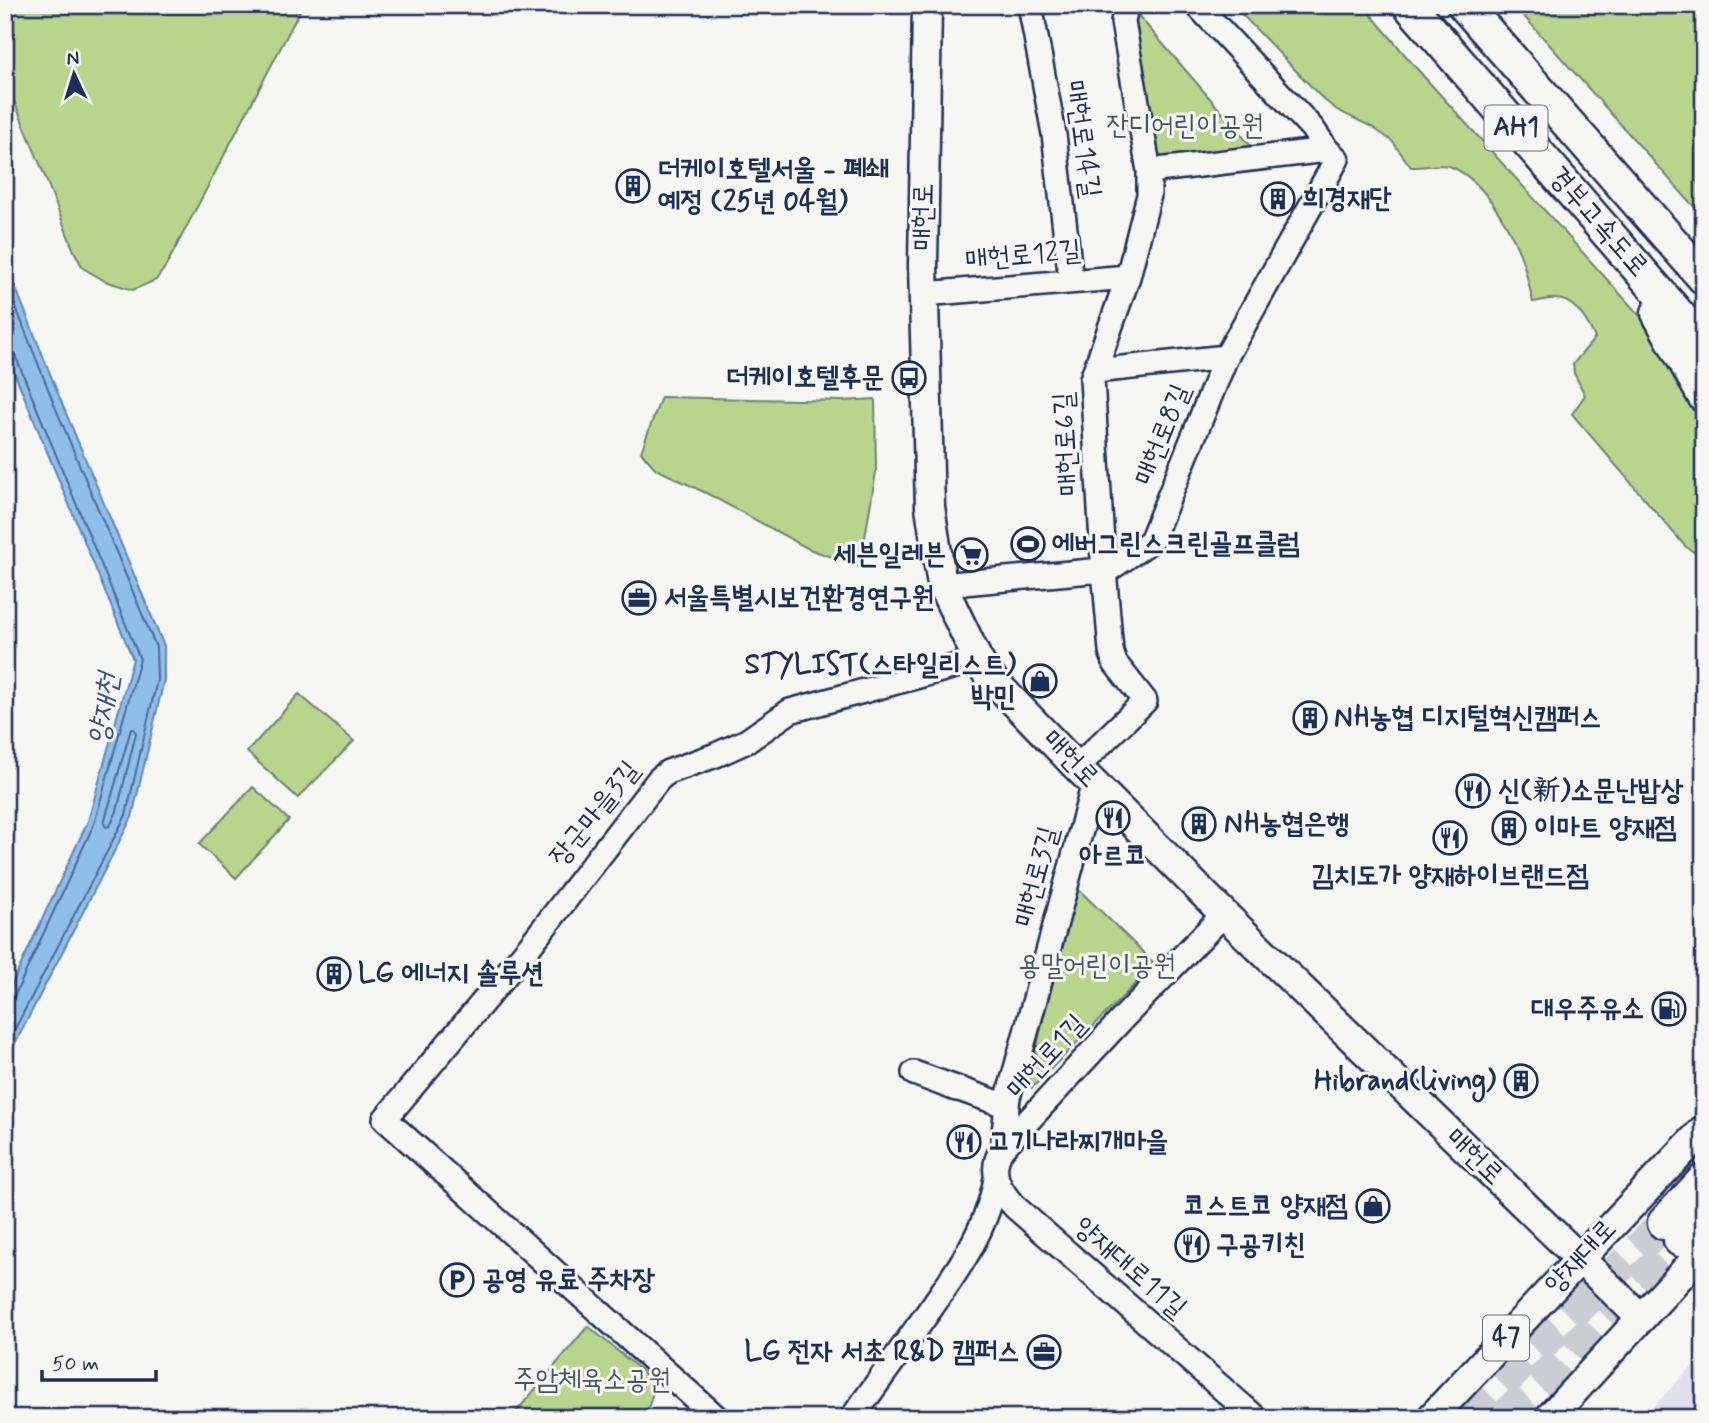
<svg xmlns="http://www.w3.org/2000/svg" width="1709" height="1423" font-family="Mynerve,'LXGW WenKai TC','Poor Story',sans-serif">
	<rect width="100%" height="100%" fill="#f6f6f2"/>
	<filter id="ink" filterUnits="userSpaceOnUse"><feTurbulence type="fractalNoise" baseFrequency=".0143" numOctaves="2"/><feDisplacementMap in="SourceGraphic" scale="14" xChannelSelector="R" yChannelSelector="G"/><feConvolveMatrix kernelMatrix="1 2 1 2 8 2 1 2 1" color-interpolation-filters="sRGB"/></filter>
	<g filter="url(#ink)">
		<path fill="#e0e1ed" d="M1704 1354V1418H1642Z"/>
		<path fill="#b9d58c" stroke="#6a8275" stroke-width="2" d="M5 5H303L166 266 156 280 133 290 105 281 83 268 74 251 42 169 5 79Z
			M1233 5H1363L1417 69 1650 327 1693 391 1704 439V559L1685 546 1572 414 1585 395 1574 373 1573 364 1595 338C1588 322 1576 300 1556 299 1549 298 1541 301 1533 302 1529 286 1526 269 1520 254 1508 224 1481 177 1449 166 1438 163 1423 168 1411 167L1392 141 1372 127 1337 110 1323 99Z
			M1514 5H1704V218Z
			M1130 6 1258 154 1156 167Z
			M661 397 842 401 875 399 876 472 860 567 809 549 708 494 656 469 641 452Z
			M299 694 354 741 298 798 247 752Z
			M253 787 289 820 236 878 199 844Z
			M1074 885 1155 964 1032 1088 1029 1080Z
			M588 1326 656 1383 645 1418H511Z"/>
		<path fill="#8ebfea" stroke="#6085b2" stroke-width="2" d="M5 261 63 406 164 646V680L132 817 5 1063V999L88 821 133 659 5 350Z"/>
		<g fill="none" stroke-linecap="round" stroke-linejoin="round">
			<path stroke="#496996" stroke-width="2" d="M5 280 56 409 156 647 157 680 126 815 5 1048
				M5 350 11 351 15 355 140 659 94 824 15 995 10 999H5
				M131 729H134L136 733 117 811 110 826 106 827 104 823Z"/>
			<path stroke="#caced4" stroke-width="32" stroke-dasharray="32 16" stroke-linecap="butt" d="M1468 1418 1664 1223
				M1503 1418 1680 1240"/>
			<defs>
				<path id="minor" d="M1030 5 1054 134 1071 281
					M1149 171 1327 150
					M924 294 1128 277
					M1095 371 1226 357
					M942 585 1091 571 1105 572 1151 541 1226 357 1337 159 1327 150 1312 128 1197 5
					M1077 767 1145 701 1115 663 1111 651 1103 558 1092 379 1128 277 1149 195V171L1123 22 1126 5
					M1224 914 1124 1017 1002 1149C988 1171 999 1190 1015 1207L1256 1418
					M956 1089 914 1073 1007 1106
					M1002 1149 1008 1098 1094 783
					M717 1418 385 1119 529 947 659 779 668 772 716 755 747 741 790 711 978 660
					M852 1418C874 1387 897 1356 919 1325 950 1281 987 1234 996 1178"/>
				<path id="major" d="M927 5 923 267 930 507 942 585 978 660 988 675 1077 767 1224 914 1641 1318
					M1431 1418 1580 1259 1704 1129
					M1549 1418 1704 1250"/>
				<path id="highway" d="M1409 5 1704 344
					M1464 5 1704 278
					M1658 313 1704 396
					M1664 1223 1704 1180
					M1680 1240 1704 1216"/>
			</defs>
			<use href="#minor" stroke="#1b2f5e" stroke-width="28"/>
			<use href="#major" stroke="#1b2f5e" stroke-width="33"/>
			<use href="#highway" stroke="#1b2f5e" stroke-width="37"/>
			<use href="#minor" stroke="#f6f6f2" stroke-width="23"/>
			<use href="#major" stroke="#f6f6f2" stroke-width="28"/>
			<use href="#highway" stroke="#f6f6f2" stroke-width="32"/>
		</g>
	</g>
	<defs>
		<symbol id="building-ring" viewBox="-11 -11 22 22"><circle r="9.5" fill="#f6f6f2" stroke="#1b2f5e" stroke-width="1.5"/><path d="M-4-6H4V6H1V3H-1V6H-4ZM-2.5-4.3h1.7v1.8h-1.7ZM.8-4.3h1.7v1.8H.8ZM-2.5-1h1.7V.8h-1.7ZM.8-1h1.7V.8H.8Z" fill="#1b2f5e"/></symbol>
		<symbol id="bus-ring" viewBox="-11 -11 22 22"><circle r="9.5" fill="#f6f6f2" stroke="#1b2f5e" stroke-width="1.5"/><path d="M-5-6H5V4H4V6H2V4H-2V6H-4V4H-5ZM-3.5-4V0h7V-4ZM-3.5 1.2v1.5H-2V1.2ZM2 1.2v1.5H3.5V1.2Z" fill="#1b2f5e"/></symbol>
		<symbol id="stadium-ring" viewBox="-11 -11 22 22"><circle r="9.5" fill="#f6f6f2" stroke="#1b2f5e" stroke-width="1.5"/><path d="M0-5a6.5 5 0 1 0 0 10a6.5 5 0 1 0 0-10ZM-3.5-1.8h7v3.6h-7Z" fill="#1b2f5e"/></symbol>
		<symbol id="supermarket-ring" viewBox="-11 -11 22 22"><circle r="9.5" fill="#f6f6f2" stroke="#1b2f5e" stroke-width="1.5"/><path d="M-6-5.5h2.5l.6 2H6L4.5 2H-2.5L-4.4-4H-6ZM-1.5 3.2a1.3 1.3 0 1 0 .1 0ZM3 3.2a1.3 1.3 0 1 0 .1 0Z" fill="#1b2f5e"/></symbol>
		<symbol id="office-ring" viewBox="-11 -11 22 22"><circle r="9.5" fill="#f6f6f2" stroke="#1b2f5e" stroke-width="1.5"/><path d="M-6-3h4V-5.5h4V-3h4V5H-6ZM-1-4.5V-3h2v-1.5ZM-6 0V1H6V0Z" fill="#1b2f5e"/></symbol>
		<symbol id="shop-ring" viewBox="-11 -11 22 22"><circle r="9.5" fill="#f6f6f2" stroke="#1b2f5e" stroke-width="1.5"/><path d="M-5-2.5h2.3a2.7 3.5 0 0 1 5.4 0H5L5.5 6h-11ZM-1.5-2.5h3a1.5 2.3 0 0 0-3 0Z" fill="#1b2f5e"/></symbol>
		<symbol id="restaurant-ring" viewBox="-11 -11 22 22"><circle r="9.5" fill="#f6f6f2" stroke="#1b2f5e" stroke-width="1.5"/><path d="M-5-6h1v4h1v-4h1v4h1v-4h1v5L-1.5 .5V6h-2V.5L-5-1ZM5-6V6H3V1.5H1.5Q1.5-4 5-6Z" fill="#1b2f5e"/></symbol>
		<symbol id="fuel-ring" viewBox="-11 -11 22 22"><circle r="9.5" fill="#f6f6f2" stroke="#1b2f5e" stroke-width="1.5"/><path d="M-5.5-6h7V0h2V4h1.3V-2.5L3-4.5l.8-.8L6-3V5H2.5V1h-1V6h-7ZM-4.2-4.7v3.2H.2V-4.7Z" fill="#1b2f5e"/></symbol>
		<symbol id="parking-ring" viewBox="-11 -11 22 22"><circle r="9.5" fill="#f6f6f2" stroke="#1b2f5e" stroke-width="1.5"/><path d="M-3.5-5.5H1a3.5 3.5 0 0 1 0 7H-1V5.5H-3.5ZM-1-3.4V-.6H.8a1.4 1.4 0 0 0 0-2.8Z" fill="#1b2f5e"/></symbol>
	</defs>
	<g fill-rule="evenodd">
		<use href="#building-ring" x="614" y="167" width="38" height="38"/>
		<use href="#building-ring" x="1259" y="180" width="38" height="38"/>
		<use href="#bus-ring" x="890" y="359" width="38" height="38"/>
		<use href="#stadium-ring" x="1009" y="525" width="38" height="38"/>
		<use href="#supermarket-ring" x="952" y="536" width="38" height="38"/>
		<use href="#office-ring" x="620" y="579" width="38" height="38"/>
		<use href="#shop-ring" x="1021" y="662" width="38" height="38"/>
		<use href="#building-ring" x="1291" y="699" width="38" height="38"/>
		<use href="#restaurant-ring" x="1454" y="772" width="38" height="38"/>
		<use href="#restaurant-ring" x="1094" y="799" width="38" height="38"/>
		<use href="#building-ring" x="1180" y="805" width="38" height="38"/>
		<use href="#building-ring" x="1490" y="809" width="38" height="38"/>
		<use href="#restaurant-ring" x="1431" y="819" width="38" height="38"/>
		<use href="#building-ring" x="315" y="955" width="38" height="38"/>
		<use href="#fuel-ring" x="1650" y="990" width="38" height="38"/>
		<use href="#building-ring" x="1502" y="1062" width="38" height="38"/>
		<use href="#restaurant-ring" x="945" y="1123" width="38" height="38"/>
		<use href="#shop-ring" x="1354" y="1187" width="38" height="38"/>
		<use href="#restaurant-ring" x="1173" y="1226" width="38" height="38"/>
		<use href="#parking-ring" x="438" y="1261" width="38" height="38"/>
		<use href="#office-ring" x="1025" y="1333" width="38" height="38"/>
	</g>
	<g text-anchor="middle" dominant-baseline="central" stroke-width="6" stroke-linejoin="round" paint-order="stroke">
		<g fill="#f6f6f2" stroke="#5d6b8a" stroke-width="2">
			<rect x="1484.5" y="105.5" width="63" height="45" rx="5"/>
			<rect x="1483" y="1315.5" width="46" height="45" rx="5"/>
		</g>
		<g font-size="26" font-weight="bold" fill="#1b2f5e">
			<text x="1516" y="128">AH1</text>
			<text x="1506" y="1338">47</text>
		</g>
		<g font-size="28" fill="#42586a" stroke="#f6f6f2">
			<text x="1185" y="126">잔디어린이공원</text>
			<text x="1097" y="966">용말어린이공원</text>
			<text x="592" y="1380">주암체육소공원</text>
		</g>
		<g font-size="28" fill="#1b2f5e" stroke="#f6f6f2">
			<text transform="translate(1082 139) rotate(82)">매헌로14길</text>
			<text transform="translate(924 217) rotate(-89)">매헌로</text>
			<text transform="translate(1598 222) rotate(49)">경부고속도로</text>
			<text transform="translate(1023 256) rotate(-5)">매헌로12길</text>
			<text transform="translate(1163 435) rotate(-68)">매헌로8길</text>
			<text transform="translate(1067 444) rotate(-93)">매헌로6길</text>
			<text transform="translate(1070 759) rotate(46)">매헌로</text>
			<text transform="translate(595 814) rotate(-51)">장군마을3길</text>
			<text transform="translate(1037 877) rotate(-75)">매헌로3길</text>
			<text transform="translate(1047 1057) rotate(-47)">매헌로1길</text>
			<text transform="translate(1474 1157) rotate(44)">매헌로</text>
			<text transform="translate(1581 1257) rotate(-47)">양재대로</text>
			<text transform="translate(1130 1268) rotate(41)">양재대로11길</text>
		</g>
		<g font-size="28" font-weight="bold" fill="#1b2f5e" stroke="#f6f6f2" text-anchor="start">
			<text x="658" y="170">더케이호텔서울 - 폐쇄<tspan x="658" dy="32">예정 (25년 04월)</tspan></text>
			<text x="1302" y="199">희경재단</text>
			<text x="884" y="378" text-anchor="end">더케이호텔후문</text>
			<text x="1052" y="544">에버그린스크린골프클럼</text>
			<text x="946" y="555" text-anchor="end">세븐일레븐</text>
			<text x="664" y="598">서울특별시보건환경연구원</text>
			<text x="1016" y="665" text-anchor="end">STYLIST(스타일리스트)<tspan x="1016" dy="32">박민</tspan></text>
			<text x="1334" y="718">NH농협 디지털혁신캠퍼스</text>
			<text x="1498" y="791">신(新)소문난밥상</text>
			<text x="1224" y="824">NH농협은행</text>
			<text x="1534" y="828">이마트 양재점</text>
			<text x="1113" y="856" text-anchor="middle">아르코</text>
			<text x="1450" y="876" text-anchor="middle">김치도가 양재하이브랜드점</text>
			<text x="358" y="974">LG 에너지 솔루션</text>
			<text x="1644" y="1009" text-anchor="end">대우주유소</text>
			<text x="1496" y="1081" text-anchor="end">Hibrand(living)</text>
			<text x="988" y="1142">고기나라찌개마을</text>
			<text x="1348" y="1206" text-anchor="end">코스트코 양재점</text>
			<text x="1216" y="1245">구공키친</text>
			<text x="482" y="1280">공영 유료 주차장</text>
			<text x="1020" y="1352" text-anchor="end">LG 전자 서초 R&amp;D 캠퍼스</text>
		</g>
		<g font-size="30" font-style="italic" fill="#385381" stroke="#f6f6f2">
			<text transform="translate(104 709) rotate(-81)">양재천</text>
		</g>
	</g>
	<rect width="1709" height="1423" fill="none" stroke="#f6f6f2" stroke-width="28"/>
	<rect x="14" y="14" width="1681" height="1395" fill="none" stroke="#1b2f5e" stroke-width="2.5" filter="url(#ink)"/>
	<g transform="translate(74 74) rotate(356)" stroke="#f6f6f2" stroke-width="5" paint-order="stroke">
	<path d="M0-5L12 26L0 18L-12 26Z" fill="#1b2f5e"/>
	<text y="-10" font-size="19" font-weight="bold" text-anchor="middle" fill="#1b2f5e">N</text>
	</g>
	<path d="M42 1370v10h114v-10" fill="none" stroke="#1b2f5e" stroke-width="3.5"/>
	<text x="52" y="1370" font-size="21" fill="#1b2f5e" stroke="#f6f6f2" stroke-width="5" paint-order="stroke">50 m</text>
</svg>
